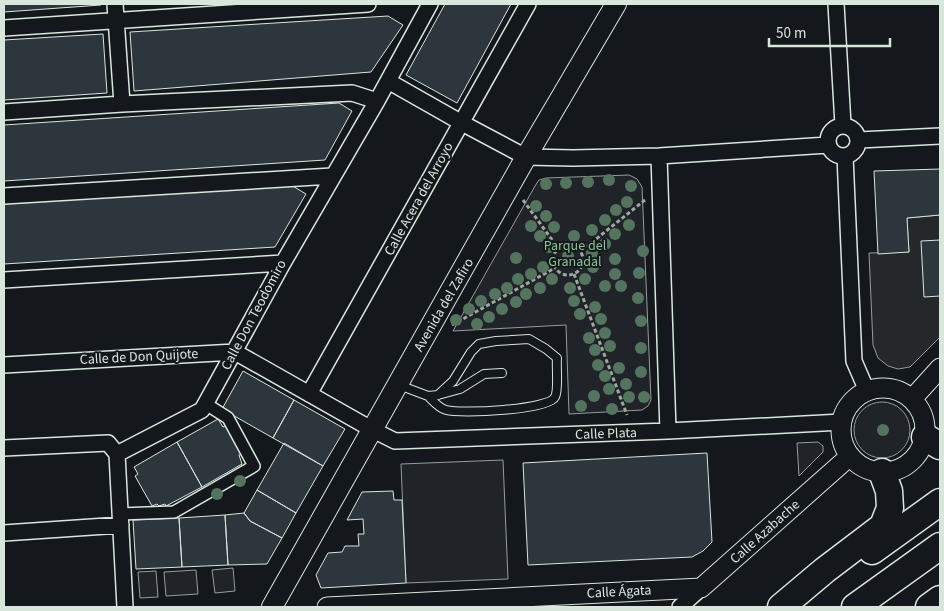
<svg xmlns="http://www.w3.org/2000/svg" width="944" height="611" font-family="'Source Sans 3',sans-serif">
	<rect width="100%" height="100%" fill="#14181c"/>
	<path fill="#202428" stroke="#939e99" d="M629 175 637 179 642 187 651 400 648 406 642 410 569 414 566 325 453 331 535 186 539 180 546 178Z
		M854 430a28 28 0 1 1 56 0a28 28 0 1 1-56 0Z
		M818 442 823 446V452L799 476 797 443Z
		M503 460 508 579 406 583 401 464Z
		M233 568 235 591 215 593 212 570Z
		M196 570 198 594 166 596 164 572Z
		M156 571 158 597 140 598 138 572Z"/>
	<path fill="#24282b" stroke="#939e99" d="M940 215V337L910 367 898 369 888 366 878 358 873 345 869 253 909 252 907 218Z"/>
	<path fill="#2c363c" stroke="#d8e6dc" d="M4 4H101V5L4 12Z
		M445 4H511L457 103 406 75Z
		M388 16 403 25 371 72 134 91 130 32Z
		M103 34 107 93 4 100V40Z
		M339 103 352 111 325 160 4 181V125Z
		M940 169V215L907 218 909 252 878 254 874 171Z
		M291 185 306 194 275 247 4 264V204Z
		M940 240V296L924 297 921 241Z
		M243 371 294 400 273 438 222 409Z
		M294 400 345 429 323 466 273 438Z
		M218 419 223 427 227 425 243 453 239 455 242 464 202 487 177 442Z
		M177 442 202 487 166 506 165 504 159 506 157 504 152 506 135 476 138 474 134 467Z
		M284 443 323 466 296 513 257 490Z
		M707 453 712 542 703 551 692 557 528 565 523 463Z
		M257 490 296 513 282 538 250 521 244 513Z
		M393 491 394 500H402L406 583 321 588 316 575 328 553 342 552 345 546H359L358 534H364L363 519 347 520 362 492Z
		M244 513 250 521 282 538 267 564 228 565 225 515Z
		M225 515 228 565 182 567 179 518Z
		M179 518 182 567 136 569 133 520Z"/>
	<g fill="none" stroke-linecap="round" stroke-linejoin="round">
		<defs>
			<path id="service" d="M399 385 428 396 438 395 460 389 484 374 502 373
				M428 396C433 401 439 408 446 410 461 414 549 410 555 397 559 390 556 367 557 358L546 349 529 339 496 341 479 344 471 352 453 381 438 395"/>
			<path id="pedestrian" d="M120 514 174 512 254 466 228 418 206 404"/>
			<path id="minor" d="M115 4 122 104
				M836 4 843 125
				M4 28 368 4
				M388 81 462 123 526 157 573 158 659 156 828 145
				M4 112 122 104 352 93 377 101
				M828 141a15 15 0 1 1 30 0a15 15 0 1 1-30 0Z
				M859 140 940 136
				M659 156 668 431
				M845 156 854 361 867 391
				M4 196 332 176
				M4 280 283 263
				M4 365 235 352 373 430 395 441 668 431 842 422
				M309 394 528 4
				M4 448 108 443 117 454
				M4 533 121 525
				M125 607 117 454 202 410 283 263 377 101 430 4
				M680 607 701 588"/>
			<path id="tertiary" d="M841 430a42 42 0 1 1 84 0a42 42 0 1 1-84 0Z
				M912 399 940 368
				M327 607 701 588 850 456"/>
			<path id="secondary" d="M272 607 526 157 616 4"/>
			<path id="motorway" d="M925 437 940 446
				M872 551 940 502
				M781 607 825 570 883 526 890 508 889 491 882 472
				M855 607 940 546
				M929 607 940 599"/>
		</defs>
		<use href="#service" stroke="#d8e6dc" stroke-width="10"/>
		<use href="#pedestrian" stroke="#d8e6dc" stroke-width="14"/>
		<use href="#minor" stroke="#d8e6dc" stroke-width="18"/>
		<use href="#tertiary" stroke="#d8e6dc" stroke-width="21"/>
		<use href="#secondary" stroke="#d8e6dc" stroke-width="22"/>
		<use href="#motorway" stroke="#d8e6dc" stroke-width="29"/>
		<path stroke="#9da8a2" stroke-width="3" stroke-dasharray="4 2.5" stroke-linecap="butt" d="M523 200 558 248
			M553 260a15 15 0 1 1 30 0a15 15 0 1 1-30 0Z
			M581 251 645 200
			M574 274 627 415
			M452 325 555 268"/>
		<use href="#service" stroke="#14181c" stroke-width="8"/>
		<use href="#pedestrian" stroke="#14181c" stroke-width="11"/>
		<use href="#minor" stroke="#14181c" stroke-width="15"/>
		<use href="#tertiary" stroke="#14181c" stroke-width="19"/>
		<use href="#secondary" stroke="#14181c" stroke-width="20"/>
		<use href="#motorway" stroke="#14181c" stroke-width="26"/>
	</g>
	<g fill="#55745f">
		<circle cx="609" cy="180" r="6"/>
		<circle cx="588" cy="182" r="6"/>
		<circle cx="566" cy="183" r="6"/>
		<circle cx="546" cy="184" r="6"/>
		<circle cx="631" cy="186" r="6"/>
		<circle cx="627" cy="202" r="6"/>
		<circle cx="536" cy="206" r="6"/>
		<circle cx="616" cy="210" r="6"/>
		<circle cx="546" cy="216" r="6"/>
		<circle cx="605" cy="220" r="6"/>
		<circle cx="629" cy="225" r="6"/>
		<circle cx="531" cy="226" r="6"/>
		<circle cx="554" cy="227" r="6"/>
		<circle cx="592" cy="230" r="6"/>
		<circle cx="615" cy="234" r="6"/>
		<circle cx="540" cy="236" r="6"/>
		<circle cx="574" cy="236" r="6"/>
		<circle cx="605" cy="244" r="6"/>
		<circle cx="549" cy="247" r="6"/>
		<circle cx="643" cy="251" r="6"/>
		<circle cx="592" cy="253" r="6"/>
		<circle cx="568" cy="256" r="6"/>
		<circle cx="516" cy="258" r="6"/>
		<circle cx="615" cy="259" r="6"/>
		<circle cx="543" cy="267" r="6"/>
		<circle cx="593" cy="267" r="6"/>
		<circle cx="639" cy="273" r="6"/>
		<circle cx="531" cy="274" r="6"/>
		<circle cx="615" cy="274" r="6"/>
		<circle cx="518" cy="279" r="6"/>
		<circle cx="552" cy="279" r="6"/>
		<circle cx="585" cy="279" r="6"/>
		<circle cx="605" cy="286" r="6"/>
		<circle cx="621" cy="286" r="6"/>
		<circle cx="507" cy="288" r="6"/>
		<circle cx="540" cy="288" r="6"/>
		<circle cx="570" cy="288" r="6"/>
		<circle cx="495" cy="294" r="6"/>
		<circle cx="526" cy="294" r="6"/>
		<circle cx="638" cy="298" r="6"/>
		<circle cx="481" cy="301" r="6"/>
		<circle cx="574" cy="301" r="6"/>
		<circle cx="516" cy="302" r="6"/>
		<circle cx="595" cy="307" r="6"/>
		<circle cx="469" cy="309" r="6"/>
		<circle cx="502" cy="309" r="6"/>
		<circle cx="580" cy="314" r="6"/>
		<circle cx="489" cy="317" r="6"/>
		<circle cx="601" cy="319" r="6"/>
		<circle cx="456" cy="320" r="6"/>
		<circle cx="641" cy="321" r="6"/>
		<circle cx="477" cy="324" r="6"/>
		<circle cx="605" cy="333" r="6"/>
		<circle cx="589" cy="338" r="6"/>
		<circle cx="610" cy="346" r="6"/>
		<circle cx="641" cy="348" r="6"/>
		<circle cx="595" cy="350" r="6"/>
		<circle cx="598" cy="365" r="6"/>
		<circle cx="619" cy="368" r="6"/>
		<circle cx="641" cy="372" r="6"/>
		<circle cx="605" cy="376" r="6"/>
		<circle cx="626" cy="384" r="6"/>
		<circle cx="609" cy="389" r="6"/>
		<circle cx="594" cy="396" r="6"/>
		<circle cx="629" cy="397" r="6"/>
		<circle cx="644" cy="397" r="6"/>
		<circle cx="581" cy="406" r="6"/>
		<circle cx="612" cy="409" r="6"/>
		<circle cx="883" cy="430" r="6"/>
		<circle cx="240" cy="481" r="6"/>
		<circle cx="217" cy="494" r="6"/>
	</g>
	<g text-anchor="middle" dominant-baseline="central" stroke-width="4" stroke-linejoin="round" paint-order="stroke">
		<g font-size="14" fill="#d8e6dc" stroke="#14181c">
			<text transform="translate(419 199) rotate(-61)">Calle Acera del Arroyo</text>
			<text transform="translate(444 305) rotate(-60)">Avenida del Zafiro</text>
			<text transform="translate(254 315) rotate(-62)">Calle Don Teodomiro</text>
			<text transform="translate(139 357) rotate(-3)">Calle de Don Quijote</text>
			<text transform="translate(606 434) rotate(-2)">Calle Plata</text>
			<text transform="translate(765 532) rotate(-42)">Calle Azabache</text>
			<text transform="translate(619 592) rotate(-3)">Calle Ágata</text>
		</g>
		<g font-size="14" fill="#8ac095" stroke="#14181c">
			<text x="575" y="246">Parque del<tspan x="575" dy="16">Granadal</tspan></text>
		</g>
	</g>
	<rect width="944" height="611" fill="none" stroke="#d8e6dc" stroke-width="10"/>
	<path d="M769 38v8h121v-8" fill="none" stroke="#d8e6dc" stroke-width="2.5"/>
	<text x="776" y="38" font-size="15" fill="#d8e6dc" stroke="#14181c" stroke-width="4" paint-order="stroke">50 m</text>
</svg>
